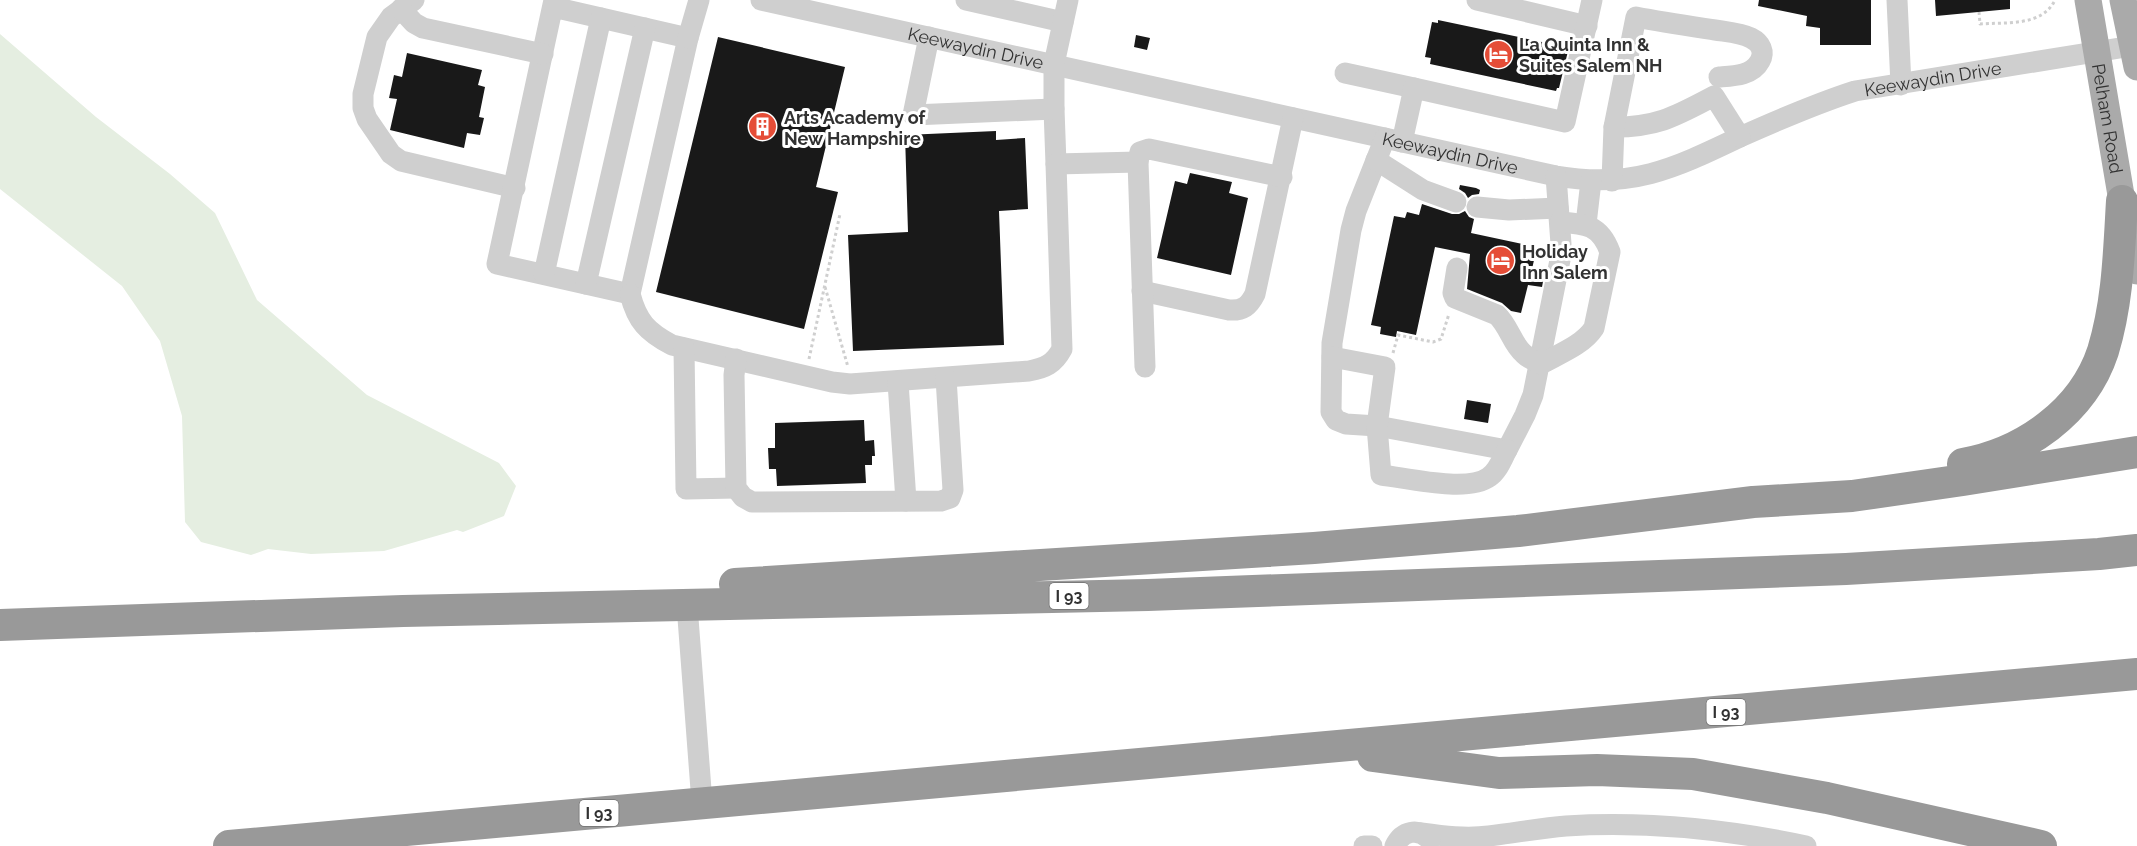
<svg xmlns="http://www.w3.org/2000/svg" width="2137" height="846" font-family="Raleway,sans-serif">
	<rect width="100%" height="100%" fill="#fff"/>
	<path fill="#e5eee1" d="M0 34 96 117 170 174 215 213 257 300 367 395 499 463 516 486 504 516 463 532 457 530 384 551 311 554 268 549 251 555 201 542 185 522 182 416 160 341 122 286 0 189Z"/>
	<path fill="#191919" d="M1759 0H1871V45H1820V28L1806 26 1807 16 1758 6Z
		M1935 0H2010V9L1936 16Z
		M1438 20 1566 47 1565 50 1568 51 1559 88H1557L1556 91 1430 64 1431 58 1425 57 1432 22 1438 23Z
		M1136 35 1150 38 1147 50 1134 47Z
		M718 37 845 67 816 187 838 192 804 329 656 292Z
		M407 53 482 70 478 85 485 87 479 117 484 118 480 135 467 133 464 148 390 130 397 99 389 98 394 75 402 77Z
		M996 131V140L1025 138 1028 209 999 211 1004 345 853 351 848 235 908 232 905 135Z
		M1190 173 1232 182 1229 193 1248 198 1231 275 1157 258 1175 181 1187 184Z
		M1460 185 1476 188 1480 190 1479 194 1472 195 1468 198 1465 193 1459 189Z
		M1422 204 1452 214H1459L1465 211 1469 217 1474 219 1471 233 1537 247 1532 269 1545 271 1542 287 1528 285 1521 313 1511 311 1502 303 1467 289 1470 254 1435 247 1416 335 1397 331 1396 337 1380 334 1381 327 1371 325 1394 216 1405 218 1407 212 1419 215Z
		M1467 400 1491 404 1488 423 1464 419Z
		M864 420 865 441 874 440 875 456H872V465H865L866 483 777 486 776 469H769L768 448H775V423Z"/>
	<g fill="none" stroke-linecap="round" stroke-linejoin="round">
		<path stroke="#cfcfcf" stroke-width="3" stroke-dasharray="3 3" stroke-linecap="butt" d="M1979 12 1980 24C2005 22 2042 27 2055 0
			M825 287 848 367
			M1393 353 1398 335 1433 342 1441 339 1449 314
			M809 359 840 214"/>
		<g stroke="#cfcfcf" stroke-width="21">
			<path d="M414 0 391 17 377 37 363 94V108L367 119 391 154 401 161 515 188"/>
			<path id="s1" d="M761 0 1556 176C1632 189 1673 169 1740 137 1778 120 1815 104 1855 91L2132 46"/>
			<path d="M966 0 1063 22"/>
			<path d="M1068 0 1054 64V109L1056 164 1138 162"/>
			<path d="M1477 0 1587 26"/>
			<path d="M1897 0 1901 85"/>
			<path d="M553 7 688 38 630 294 497 264 554 0"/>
			<path d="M401 9 414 23 423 28 543 54"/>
			<path d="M929 37 913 115 1054 109"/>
			<path d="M688 38 699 0"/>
			<path d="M1345 73 1414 88"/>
			<path d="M1614 127C1658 127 1676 116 1714 96L1740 137"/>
			<path d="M1385 138 1356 211 1351 230 1332 343 1331 412 1336 420 1346 424 1377 426 1507 450 1525 415 1533 395 1560 260 1561 244 1556 176"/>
			<path d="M1402 142 1414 88 1565 122 1592 0"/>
			<path d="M1376 160 1423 190 1456 202"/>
			<path d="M1612 181 1614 127 1636 17C1662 22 1689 26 1715 30 1727 32 1741 33 1751 38 1761 43 1765 52 1760 61 1752 76 1733 76 1719 77"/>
			<path d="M1477 207 1509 210 1558 208"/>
			<path d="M1586 224 1591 181"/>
			<path d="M1457 268 1453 293 1455 298 1497 315C1509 326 1512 344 1524 354 1529 359 1535 361 1541 364 1559 354 1583 345 1594 328L1610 252C1600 225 1586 224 1560 222"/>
			<path d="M544 274 601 18"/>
			<path d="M586 284 645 28"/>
			<path d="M1142 291 1229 310C1243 311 1249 306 1255 294L1293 118"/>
			<path d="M630 294C637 321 647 332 672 345L832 382 850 384 1029 371C1045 368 1054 364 1062 349L1056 164"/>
			<path d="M684 348 686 489 736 488"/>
			<path d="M1332 357 1385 367 1377 426 1381 475C1407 478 1468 493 1489 477 1498 471 1502 459 1507 450"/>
			<path d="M736 359 734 375 736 488 743 497 752 502 941 501 950 498 953 490 946 378"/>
			<path d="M1145 367 1138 162 1140 152 1149 149 1282 177"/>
			<path d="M898 382 906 501"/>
			<path d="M687 605 702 803"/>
			<path d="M1421 833C1443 836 1466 839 1489 836 1515 833 1540 828 1566 826 1647 821 1726 829 1806 846"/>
			<path d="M1364 846H1372"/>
			<path d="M1395 846C1402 831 1418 827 1430 840"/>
		</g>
		<g stroke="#aaa" stroke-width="27">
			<path id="s2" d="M2088 0 2122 201 2137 271"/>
			<path d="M2123 0 2137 67"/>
		</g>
		<path stroke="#999" stroke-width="32" d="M1963 464C2024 453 2083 412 2103 351 2118 302 2119 251 2122 201
			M735 584 1314 548 1518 531 1753 502 1852 496 1963 480 2137 452
			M0 625 403 611 1148 595 1846 569 2099 554 2137 550
			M1373 756 1499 773 1597 770 1693 774 1827 798 2041 846
			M229 846 2137 674"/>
	</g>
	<defs>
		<symbol id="hotel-disc" viewBox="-11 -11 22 22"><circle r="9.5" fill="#e54d37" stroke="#fff"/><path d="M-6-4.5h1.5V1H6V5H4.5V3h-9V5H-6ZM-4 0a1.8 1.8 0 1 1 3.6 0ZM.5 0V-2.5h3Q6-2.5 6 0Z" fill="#fff"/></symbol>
		<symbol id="building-disc" viewBox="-11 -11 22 22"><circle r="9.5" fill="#e54d37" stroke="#fff"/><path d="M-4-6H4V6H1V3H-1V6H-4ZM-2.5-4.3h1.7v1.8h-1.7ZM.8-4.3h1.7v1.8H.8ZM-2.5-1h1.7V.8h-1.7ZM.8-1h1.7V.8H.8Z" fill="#fff"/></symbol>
	</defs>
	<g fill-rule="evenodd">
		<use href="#hotel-disc" x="1482" y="38" width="33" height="33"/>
		<use href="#building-disc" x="746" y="110" width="33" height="33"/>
		<use href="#hotel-disc" x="1484" y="244" width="33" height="33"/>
	</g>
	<g text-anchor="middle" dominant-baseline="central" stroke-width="6" stroke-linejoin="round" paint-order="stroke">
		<g fill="#fff" stroke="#707070" stroke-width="1.5">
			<rect x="1049.5" y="583" width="39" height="26" rx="4.5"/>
			<rect x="1706.5" y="699" width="39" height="26" rx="4.5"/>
			<rect x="579.5" y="800" width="39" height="26" rx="4.5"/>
		</g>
		<g font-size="16" font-weight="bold" fill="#323232">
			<text x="1069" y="596">I 93</text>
			<text x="1726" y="712">I 93</text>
			<text x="599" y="813">I 93</text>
		</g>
		<g font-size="18" font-weight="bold" fill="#323232" stroke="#fff" text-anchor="start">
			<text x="1519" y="44">La Quinta Inn &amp;<tspan x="1519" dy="21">Suites Salem NH</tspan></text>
			<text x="784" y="117">Arts Academy of<tspan x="784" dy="21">New Hampshire</tspan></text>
			<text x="1522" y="251">Holiday<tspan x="1522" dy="21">Inn Salem</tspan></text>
		</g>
		<g font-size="18" fill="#323232" stroke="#fff">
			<text stroke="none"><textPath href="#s1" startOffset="220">Keewaydin Drive</textPath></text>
			<text stroke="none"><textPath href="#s1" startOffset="1209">Keewaydin Drive</textPath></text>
			<text stroke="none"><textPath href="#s2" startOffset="120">Pelham Road</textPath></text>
			<text stroke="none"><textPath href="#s1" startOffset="706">Keewaydin Drive</textPath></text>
		</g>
	</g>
</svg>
